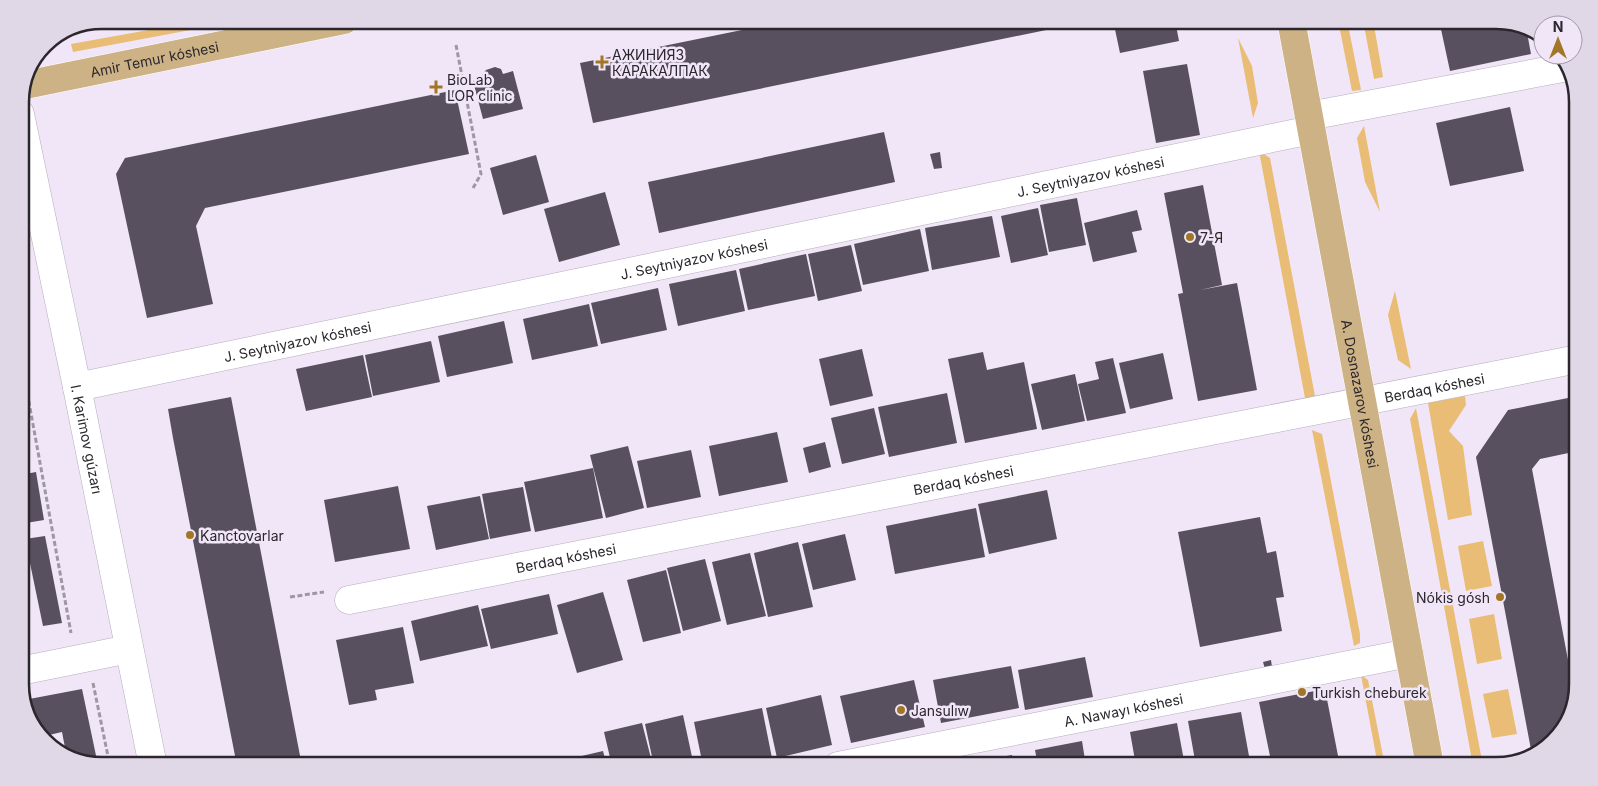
<svg xmlns="http://www.w3.org/2000/svg" width="1598" height="786" font-family="Inter,sans-serif">
	<rect width="100%" height="100%" fill="#f0e6f7"/>
	<path fill="#eabd76" d="M204 20H244L73 52 71 44Z
		M1338 20H1347L1361 90 1352 91Z
		M1363 20H1373L1383 77 1374 79Z
		M1238 38 1252 66 1258 103 1253 118Z
		M1364 126 1380 212 1365 182 1357 138Z
		M1259 151 1270 158 1315 396 1305 398Z
		M1395 291 1411 369 1398 360 1388 315Z
		M1465 396 1466 405 1449 431 1463 446 1472 515 1448 520 1428 403Z
		M1416 408 1483 766H1473L1410 419Z
		M1312 430 1322 434 1360 634V643L1354 646Z
		M1483 541 1492 586 1466 591 1458 546Z
		M1494 614 1502 659 1477 664 1469 619Z
		M1361 675 1368 680 1385 766H1378Z
		M1508 689 1517 734 1492 738 1483 694Z"/>
	<path fill="#58505e" d="M791 20H1090V21L593 123 580 63Z
		M1113 20H1175L1179 41 1120 53Z
		M1439 20H1496L1526 27 1531 54 1450 71Z
		M1187 64 1200 135 1156 143 1143 71Z
		M495 67 501 69 503 74 513 71 523 109 483 119 473 81 483 79 482 75 486 70Z
		M455 90 469 154 205 208 196 226 213 304 147 318 116 174 125 158Z
		M1510 107 1524 171 1450 186 1436 123Z
		M884 132 895 182 659 233 648 182Z
		M940 152 942 168 934 169 930 154Z
		M536 155 549 202 503 215 490 168Z
		M1203 185 1222 285 1200 290 1237 283 1257 390 1198 401 1178 294 1183 293 1164 193Z
		M605 192 620 245 559 262 544 209Z
		M1077 198 1086 245 1049 252 1040 205Z
		M1038 208 1048 255 1011 263 1001 216Z
		M1137 210 1142 230 1132 232 1137 252 1093 262 1084 223Z
		M992 216 1000 257 932 270 925 228Z
		M920 229 929 271 863 285 854 244Z
		M851 245 862 291 818 301 808 254Z
		M806 254 815 296 748 310 739 269Z
		M736 270 745 311 678 326 669 284Z
		M658 288 667 330 601 344 591 303Z
		M589 304 598 346 532 360 523 319Z
		M504 321 513 363 447 377 438 336Z
		M431 341 440 382 373 396 365 355Z
		M862 349 873 396 830 406 819 359Z
		M983 352 987 370 1024 362 1037 429 965 443 948 359Z
		M1163 353 1173 399 1130 409 1119 363Z
		M363 355 372 397 306 411 296 369Z
		M1113 358 1126 413 1087 421 1078 384 1099 379 1095 362Z
		M1075 374 1085 421 1042 430 1031 384Z
		M947 393 957 443 889 457 878 407Z
		M1578 396V451L1540 459 1532 469 1575 697 1570 720 1541 752 1532 755 1476 457 1508 410Z
		M231 397 302 766H237L173 438 168 409Z
		M874 408 885 454 842 464 831 418Z
		M777 432 788 482 719 496 709 446Z
		M825 442 831 467 809 473 803 448Z
		M628 446 644 508 606 518 590 455Z
		M691 450 701 497 647 508 637 461Z
		M593 468 603 518 535 532 524 482Z
		M36 472 44 520 20 524V475Z
		M398 486 410 549 335 562 324 500Z
		M523 487 531 531 490 539 482 494Z
		M1047 490 1057 539 989 554 978 504Z
		M480 496 489 539 436 550 427 506Z
		M976 508 985 557 895 574 886 526Z
		M1260 517 1267 553 1276 551 1284 597 1276 598 1282 631 1200 647 1178 532Z
		M845 534 856 580 813 590 802 544Z
		M45 536 62 623 43 626 25 539Z
		M798 542 813 607 768 617 754 553Z
		M750 553 766 616 727 625 712 562Z
		M705 559 721 621 683 631 667 568Z
		M666 570 681 633 643 642 627 580Z
		M603 592 623 660 577 673 557 605Z
		M549 594 558 634 491 649 481 609Z
		M478 605 488 646 420 661 411 621Z
		M403 627 414 683 375 690 377 700 349 705 336 640Z
		M1085 657 1093 697 1025 710 1018 670Z
		M1271 660 1272 667 1265 669 1263 662Z
		M1011 666 1019 708 941 723 933 680Z
		M914 680 925 727 851 743 840 696Z
		M82 689 98 765 67 758 62 732 49 735 51 745 34 730 24 700Z
		M1325 689 1340 766H1272L1259 702Z
		M821 695 832 745 777 758 766 708Z
		M762 708 772 758 732 766H703L694 722Z
		M1241 712 1249 756 1196 766 1188 721Z
		M683 715 694 766H654L645 724Z
		M642 723 653 766H612L604 732Z
		M1177 723 1185 766H1136L1130 732Z
		M1082 741 1086 766H1038L1035 750Z
		M603 751 607 766H543V765Z
		M1012 755 1014 766H956V765Z"/>
	<g fill="none" stroke-linecap="round" stroke-linejoin="round">
		<defs>
			<g id="minor">
				<path id="s1" d="M20 114 77 387 153 766"/>
				<path d="M1309 116 1568 67"/>
				<path id="s2" d="M77 387 1311 130"/>
				<path id="s3" d="M349 600 1578 359"/>
				<path d="M20 671 129 649"/>
				<path id="s4" d="M838 766 1409 653"/>
			</g>
			<g id="major">
				<path id="s5" d="M1291 20 1430 766"/>
				<path id="s6" d="M25 85 344 20"/>
			</g>
		</defs>
		<use href="#minor" stroke="#b7adbd" stroke-width="29"/>
		<use href="#major" stroke="#fff" stroke-width="29"/>
		<path stroke="#9e97a3" stroke-width="3" stroke-dasharray="5 2.5" stroke-linecap="butt" d="M456 45 481 174 473 188
			M22 364 71 633
			M290 597 324 592
			M93 683 110 766"/>
		<use href="#minor" stroke="#fff" stroke-width="28"/>
		<use href="#major" stroke="#cdb285" stroke-width="28"/>
	</g>
	<g fill="#a27627" stroke="#f0e6f7" stroke-width="2">
		<path d="M599.5 54.5h5v5h5v5h-5v5h-5v-5h-5v-5h5z"/>
		<path d="M433.5 79.5h5v5h5v5h-5v5h-5v-5h-5v-5h5z"/>
		<circle cx="1190" cy="237" r="5"/>
		<circle cx="190" cy="535" r="5"/>
		<circle cx="1500" cy="597" r="5"/>
		<circle cx="1302" cy="692" r="5"/>
		<circle cx="901" cy="710" r="5"/>
	</g>
	<g text-anchor="middle" dominant-baseline="central" stroke-width="5" stroke-linejoin="round" paint-order="stroke">
		<g font-size="14" fill="#2b272d" stroke="#f0e6f7" text-anchor="start">
			<text x="612" y="54">АЖИНИЯЗ<tspan x="612" dy="16">КАРАКАЛПАК</tspan></text>
			<text x="447" y="79">BioLab<tspan x="447" dy="16">LOR clinic</tspan></text>
			<text x="1200" y="237">7-Я</text>
			<text x="200" y="535">Kanctovarlar</text>
			<text x="1490" y="597" text-anchor="end">Nókis gósh</text>
			<text x="1312" y="692">Turkish cheburek</text>
			<text x="911" y="710">Jansulıw</text>
		</g>
		<g font-size="14" fill="#2b272d" stroke="#f0e6f7">
			<text stroke="none"><textPath href="#s6" startOffset="132">Amir Temur kóshesi</textPath></text>
			<text stroke="none"><textPath href="#s2" startOffset="1035">J. Seytniyazov kóshesi</textPath></text>
			<text stroke="none"><textPath href="#s2" startOffset="630">J. Seytniyazov kóshesi</textPath></text>
			<text stroke="none"><textPath href="#s2" startOffset="225">J. Seytniyazov kóshesi</textPath></text>
			<text stroke="none"><textPath href="#s3" startOffset="1106">Berdaq kóshesi</textPath></text>
			<text stroke="none"><textPath href="#s5" startOffset="380">A. Dosnazarov kóshesi</textPath></text>
			<text stroke="none"><textPath href="#s1" startOffset="332">I. Karimov gúzarı</textPath></text>
			<text stroke="none"><textPath href="#s3" startOffset="626">Berdaq kóshesi</textPath></text>
			<text stroke="none"><textPath href="#s3" startOffset="221">Berdaq kóshesi</textPath></text>
			<text stroke="none"><textPath href="#s4" startOffset="291">A. Nawayı kóshesi</textPath></text>
		</g>
	</g>
	<path d="M0 0H1598V786H0ZM102 29H1496A73 73 0 0 1 1569 102V684A73 73 0 0 1 1496 757H102A73 73 0 0 1 29 684V102A73 73 0 0 1 102 29Z" fill="#e0d7e7" fill-rule="evenodd"/>
	<path fill="none" stroke="#2b272d" stroke-width="2.5" d="M102 29H1496A73 73 0 0 1 1569 102V684A73 73 0 0 1 1496 757H102A73 73 0 0 1 29 684V102A73 73 0 0 1 102 29Z"/>
	<g transform="translate(1558 40)"><circle r="24" fill="#f0e6f7" stroke="#a19aa6"/>
	<path d="M0-4L9 19L0 12L-9 19Z" fill="#a27627"/>
	<text y="-8" font-size="14" font-weight="bold" text-anchor="middle" fill="#2b272d">N</text>
	</g>
</svg>
